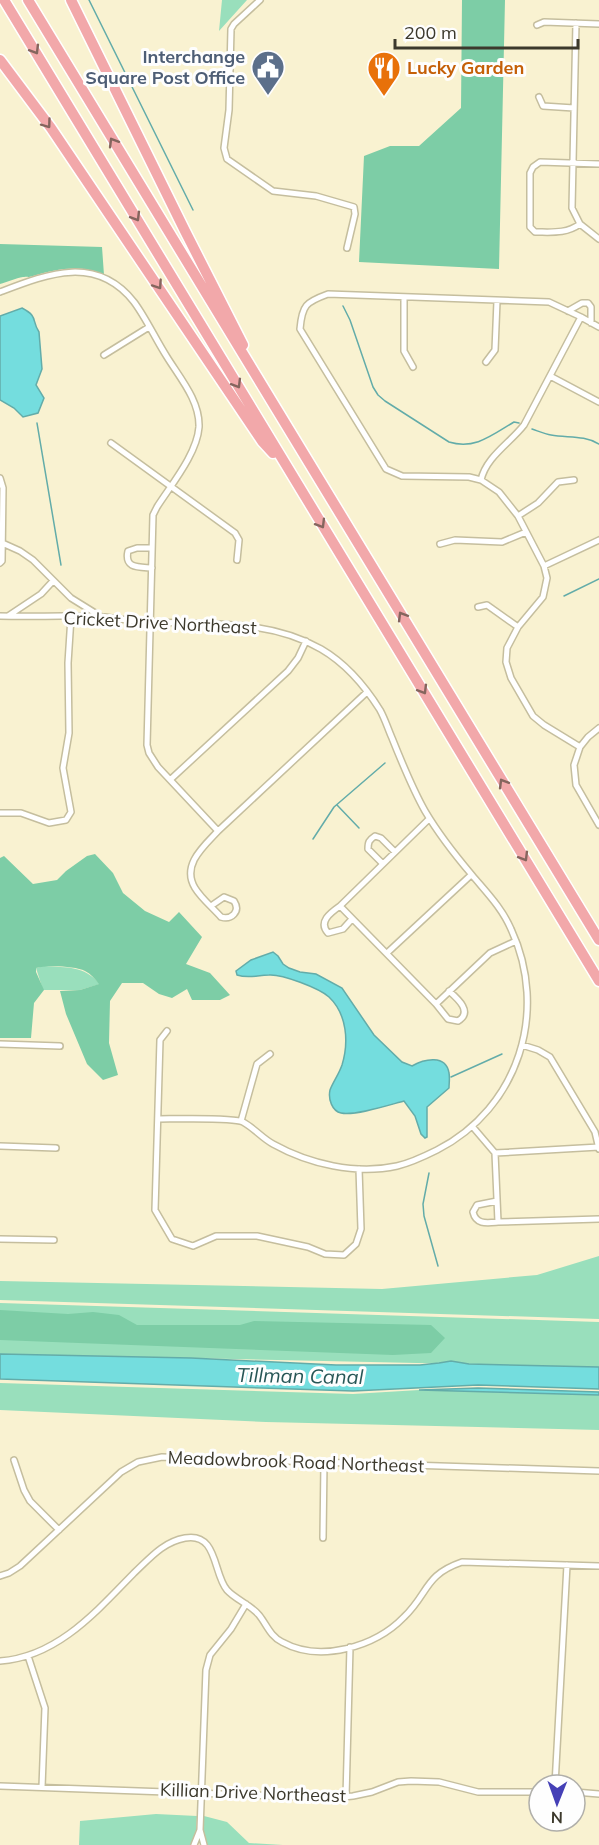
<svg xmlns="http://www.w3.org/2000/svg" width="599" height="1845" font-family="Mulish,sans-serif">
	<rect width="100%" height="100%" fill="#f9f2d1"/>
	<path fill="#99dfbc" d="M222,0H247L219,31Z
		M44,966C68,968 83,965 100,984L80,990H43L36,968Z
		M599,1256V1319L0,1300V1281L382,1289L537,1275Z
		M0,1303L599,1322V1367L0,1354Z
		M0,1383L353,1394L419,1390L599,1395V1430L266,1422L0,1410Z
		M156,1814L197,1816L196,1830L191,1845H79L80,1821Z
		M204,1816L227,1822L249,1843L283,1845H207L203,1831Z"/>
	<path fill="#7dcda6" d="M462,0H505L499,269L359,262L364,156L390,146H419L461,108Z
		M0,244L102,247L104,275C81,264 57,269 33,276C25,278 31,276 23,277C16,278 7,282 0,284Z
		M95,854L113,873L123,893L145,911L169,922L179,912L202,937L186,964L210,973L230,995L220,1000H192L187,989L172,998L159,994L143,983H122L110,1001L109,1043L118,1075L103,1080L87,1064L66,1014L60,991L80,990L99,984C95,979 91,974 85,971C75,966 47,965 36,968V972L44,990L34,1003L31,1038H0V858L4,856L33,884L57,880L66,871L87,856Z
		M0,1310L68,1314L93,1312L119,1315L137,1325H240L254,1321L431,1325L445,1338L431,1353L393,1355L0,1340Z"/>
	<path fill="#74ddde" stroke="#63aca9" stroke-width="1.5" d="M22,308C39,317 31,320 39,332L42,369L36,385L44,398L38,413L23,417L14,408L0,400V316Z
		M273,952L278,956L283,964L289,968L300,972L316,974L342,988L374,1035L402,1062L412,1066C424,1059 446,1054 449,1073C450,1078 449,1083 449,1088L427,1107V1137L425,1138L421,1134L415,1116L404,1101C389,1105 355,1116 341,1113C332,1111 328,1099 330,1090C333,1082 339,1074 342,1065C349,1042 347,1014 329,997C319,988 282,974 269,975C257,975 249,979 237,975L236,971L251,960Z
		M0,1354L191,1358L336,1365H420L439,1363L451,1361L469,1364L599,1367V1389L478,1385L353,1391L0,1379Z
		M478,1388L599,1392V1395L419,1390Z"/>
	<g fill="none" stroke-linecap="round" stroke-linejoin="round">
		<path stroke="#63aca9" stroke-width="1.5" d="M89,0L193,210
			M343,306L350,320L373,387L378,395L385,401L449,442C475,450 492,435 514,422L519,423
			M37,423L61,565
			M532,429C538,431 545,434 551,435C568,438 584,435 599,444
			M564,596L599,579
			M337,805L359,828
			M313,839L334,807L385,763
			M451,1077L502,1054
			M429,1173L423,1204L424,1216L438,1266"/>
		<defs>
			<path id="minor" d="M260,0L234,24L231,29L229,110L224,148L227,159L273,191L316,196L354,207L355,214L347,248
				M576,23L572,208L580,224L599,239
				M537,25L544,22L599,24
				M539,97L543,106L574,108
				M580,224C566,234 552,232 535,232L530,227V173L533,167L540,162L599,164
				M0,292C47,274 96,254 134,302C146,318 156,340 167,357C180,378 200,401 199,427C197,454 171,485 157,507L153,515L147,745L149,753L158,767L218,831
				M404,298V351L413,367
				M568,311L582,303H588L591,307V323
				M599,327L581,317L549,302L328,294C306,302 302,305 300,329L386,469L402,476L469,477L481,480L499,492L518,516L544,566L547,578L543,597L518,627L507,648L506,662L511,678L533,716L544,725L580,747L574,765L576,785L599,825
				M104,355L149,327
				M486,362L495,350L497,301
				M550,376L599,402
				M111,443L235,533L239,540L237,560
				M0,478L3,488L2,561L0,563
				M481,480C486,457 510,443 524,425L581,317
				M518,516L538,503L558,482L574,480
				M0,542L20,551L33,560L71,598L100,616
				M440,544L455,540L502,542L526,532
				M544,566L599,540
				M152,568C139,567 124,569 128,551L137,548H152
				M478,607L487,605L518,627
				M0,616C35,617 70,615 104,617C121,619 137,622 153,622C210,625 269,619 321,649C345,663 365,686 380,710C385,719 388,729 392,738C402,763 412,788 425,811C438,833 455,855 472,875C487,893 502,908 511,929C549,1011 519,1108 437,1150C425,1156 410,1163 397,1166C356,1175 309,1164 273,1144C262,1138 254,1128 243,1122C233,1117 173,1119 158,1119
				M8,616L41,594L53,581
				M580,747L588,737L599,728
				M171,779L288,671L298,658L306,641
				M0,813H21L49,823L66,820L71,812L63,768L69,733L68,663L71,617
				M429,819L340,906L436,1004L490,953L516,941
				M383,864L368,849C368,842 369,840 375,836L381,838L395,852
				M211,906L224,897L234,901C241,912 231,920 221,917C212,907 201,898 195,888C181,865 204,846 218,831L367,692
				M340,906C330,913 318,922 328,933L343,929L352,919
				M387,953L471,875
				M436,1004L448,1019L458,1021C473,1012 458,999 449,991
				M167,1031L160,1040L155,1210L172,1239L193,1246L216,1236H257L308,1247L325,1254L344,1255L356,1244L361,1229L359,1169
				M0,1044L60,1046
				M522,1045L538,1050L550,1057L595,1132L599,1149
				M241,1121L257,1064L270,1054
				M472,1126L495,1153L599,1147
				M0,1146L56,1148
				M495,1153L498,1222L599,1219
				M497,1201L477,1205L473,1212C476,1225 487,1223 498,1222
				M0,1239L54,1240
				M14,1460L24,1490L30,1501L59,1530
				M323,1538L324,1463
				M0,1576L9,1573L20,1566L121,1472L138,1462L162,1457L599,1471
				M28,1656L45,1708L42,1787
				M0,1661C57,1657 96,1612 134,1573C150,1558 163,1542 185,1538C218,1532 213,1574 227,1590C236,1600 250,1604 259,1615C267,1625 270,1636 282,1642C320,1663 375,1647 404,1617C429,1593 424,1575 462,1562L599,1566
				M555,1785L567,1565
				M0,1786L334,1798L353,1796L372,1792L398,1782L411,1781L439,1782L478,1792H539
				M575,1792L599,1794
				M346,1797L350,1647
				M200,1830L204,1845
				M194,1845L200,1830L206,1670L210,1655L231,1629L246,1604"/>
			<path id="motorway" d="M4,0L599,981
				M28,0L599,940
				M71,0L185,231L243,345
				M0,60L51,128L262,441L273,453"/>
		</defs>
		<use href="#minor" stroke="#c5be9e" stroke-width="8"/>
		<use href="#motorway" stroke="#fff" stroke-width="13"/>
		<use href="#minor" stroke="#fff" stroke-width="5"/>
		<use href="#motorway" stroke="#f2a8aa" stroke-width="10"/>
	</g>
	<defs><path id="oneway-chevron" d="M-2-3.5L2.5 0L-2 3.5" fill="none" stroke-width="1.6" stroke-linecap="round" stroke-linejoin="round" transform="scale(1.5)"/></defs>
	<g stroke="#85655e">
		<use href="#oneway-chevron" transform="translate(35 50) rotate(59)"/>
		<use href="#oneway-chevron" transform="translate(47 124) rotate(54)"/>
		<use href="#oneway-chevron" transform="translate(113 142) rotate(-121)"/>
		<use href="#oneway-chevron" transform="translate(136 217) rotate(59)"/>
		<use href="#oneway-chevron" transform="translate(158 285) rotate(56)"/>
		<use href="#oneway-chevron" transform="translate(237 384) rotate(59)"/>
		<use href="#oneway-chevron" transform="translate(321 524) rotate(59)"/>
		<use href="#oneway-chevron" transform="translate(402 616) rotate(-121)"/>
		<use href="#oneway-chevron" transform="translate(423 690) rotate(59)"/>
		<use href="#oneway-chevron" transform="translate(503 783) rotate(-121)"/>
		<use href="#oneway-chevron" transform="translate(524 857) rotate(59)"/>
	</g>
	<defs>
		<symbol id="civic-pin" viewBox="-11 -11 22 30"><path d="M0 17L-7.5 6A9.5 9.5 0 1 1 7.5 6Z" fill="#5c6f8a" stroke="#fefefe"/><path d="M-.6-6.5H3V-4.5H.6V-3L4-1V1h2V6H-6V1h2V-1L-.6-3ZM-1.2 2.5V6h2.4V2.5Z" fill="#fff"/></symbol>
		<symbol id="restaurant-pin" viewBox="-11 -11 22 30"><path d="M0 17L-7.5 6A9.5 9.5 0 1 1 7.5 6Z" fill="#e8710a" stroke="#fefefe"/><path d="M-5-6h1v4h1v-4h1v4h1v-4h1v5L-1.5 .5V6h-2V.5L-5-1ZM5-6V6H3V1.5H1.5Q1.5-4 5-6Z" fill="#fff"/></symbol>
	</defs>
	<g fill-rule="evenodd">
		<use href="#civic-pin" x="249" y="48" width="38" height="52"/>
		<use href="#restaurant-pin" x="365" y="49" width="38" height="52"/>
	</g>
	<g text-anchor="middle" stroke-width="6" stroke-linejoin="round" paint-order="stroke">
		<g font-size="18" font-weight="bold" fill="#4e5e75" stroke="#fefefe" text-anchor="end">
			<text x="245" y="63">Interchange<tspan x="245" dy="21">Square Post Office</tspan></text>
		</g>
		<g font-size="18" font-weight="bold" fill="#c56008" stroke="#fefefe" text-anchor="start">
			<text x="407" y="74">Lucky Garden</text>
		</g>
		<g font-size="18" fill="#3c392c" stroke="#fefefe">
			<text transform="translate(160 623) rotate(3)" y="6">Cricket Drive Northeast</text>
			<text transform="translate(296 1462) rotate(2)" y="6">Meadowbrook Road Northeast</text>
			<text transform="translate(253 1793) rotate(2)" y="6">Killian Drive Northeast</text>
		</g>
		<g font-size="20" font-style="italic" fill="#275656" stroke="#fefefe">
			<text transform="translate(300 1376) rotate(1)" y="7">Tillman Canal</text>
		</g>
	</g>
	<g transform="translate(557 1803) rotate(181)"><circle r="28" fill="#fefefe" stroke="#b0afaa" stroke-width="1.5"/>
	<path d="M0-4.5L10 22L0 15L-10 22Z" fill="#4540b6"/>
	<text y="-9" font-size="16" font-weight="bold" text-anchor="middle" fill="#3c392c">N</text>
	</g>
	<path d="M395 39v9h183v-9" fill="none" stroke="#3c392c" stroke-width="3"/>
	<text x="404" y="39" font-size="18" fill="#3c392c" stroke="#fefefe" stroke-width="4.5" paint-order="stroke">200 m</text>
</svg>
